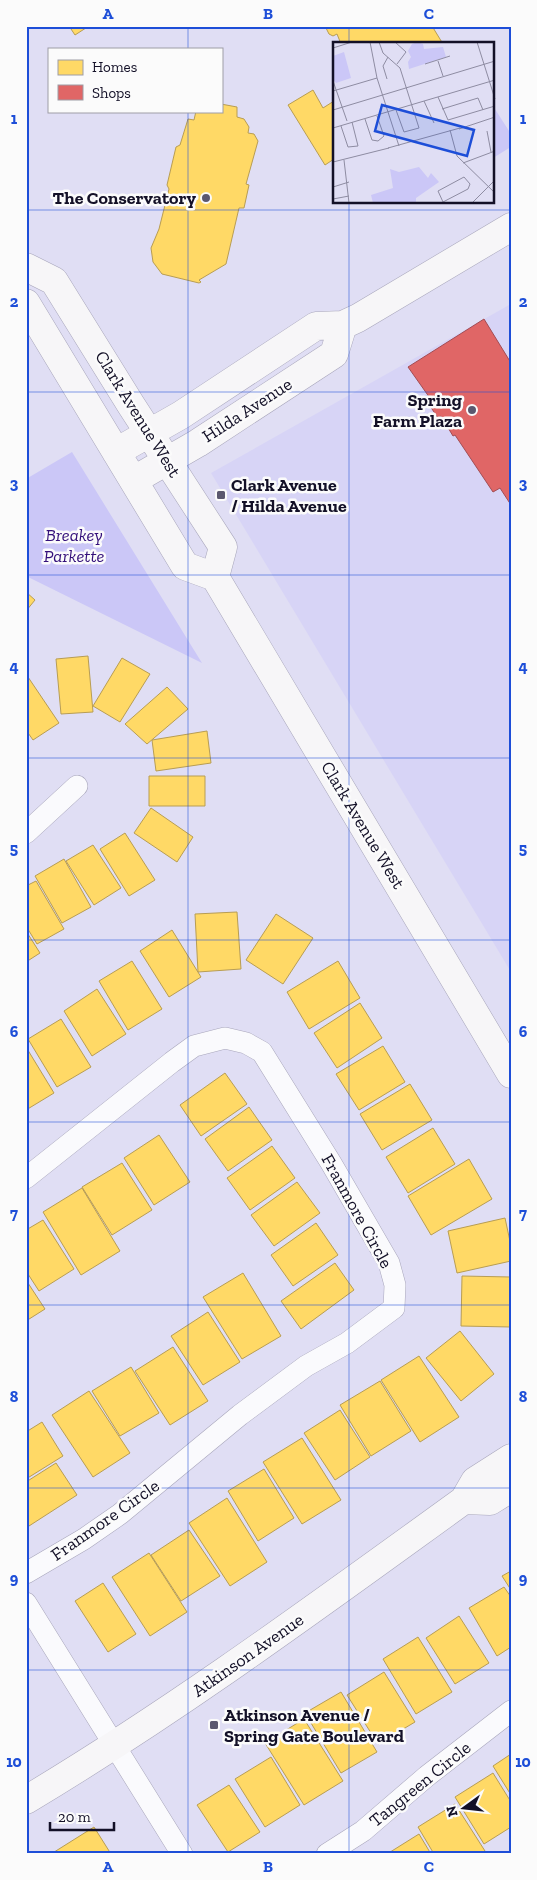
<svg xmlns="http://www.w3.org/2000/svg" width="537" height="1880" font-family="'Zilla Slab',serif">
	<rect width="100%" height="100%" fill="#e0def4"/>
	<path fill="#d7d4f6" d="M511,304V972L211,473Z"/>
	<path fill="#cbc7f7" d="M493,106L511,134V147L493,158Z
		M72,452L202,663L26,576V479Z"/>
	<path fill="#ffd966" stroke="#b89d53" d="M69,26H89L75,35Z
		M330,26H432L443,44H341L337,34L333,36L329,34L326,28Z
		M313,90L323,108L334,101V159L325,165L288,105Z
		M221,104L237,107V117L244,119L249,127L248,133L254,134L258,141L246,184L249,185L244,208H239L226,264L199,280L201,282L199,283L162,274L153,262L151,248L159,229L169,189L167,185L176,147L180,145L188,119L194,120L196,111H221Z
		M26,592L35,600L26,611Z
		M88,656L93,712L61,714L56,659Z
		M122,658L150,674L120,722L93,706Z
		M28,677L59,723L33,740L26,730V679Z
		M167,687L188,709L147,744L125,724Z
		M207,731L211,763L156,771L152,740Z
		M149,776H205V806H149Z
		M151,808L193,837L177,862L134,833Z
		M125,833L155,880L129,896L100,849Z
		M93,845L121,888L94,905L66,861Z
		M64,859L91,907L62,923L35,876Z
		M36,881L64,929L37,944L26,926V886Z
		M237,912L241,969L198,972L195,914Z
		M276,914L313,938L283,984L246,960Z
		M172,930L201,977L169,997L140,951Z
		M26,931L40,953L26,962Z
		M132,961L162,1009L128,1030L99,981Z
		M338,961L360,998L309,1029L287,992Z
		M97,989L126,1034L92,1056L64,1011Z
		M360,1003L382,1038L337,1068L314,1033Z
		M61,1019L91,1067L57,1087L28,1039Z
		M383,1046L405,1082L359,1110L336,1074Z
		M26,1047L54,1093L26,1110Z
		M225,1073L247,1104L201,1136L180,1105Z
		M410,1084L432,1120L382,1150L360,1114Z
		M249,1107L272,1140L228,1171L205,1139Z
		M433,1128L455,1164L408,1193L386,1157Z
		M159,1135L190,1182L154,1205L124,1158Z
		M272,1146L295,1178L250,1210L227,1178Z
		M469,1159L492,1199L431,1235L408,1196Z
		M122,1163L152,1210L112,1235L82,1187Z
		M297,1182L320,1213L274,1246L251,1215Z
		M82,1188L120,1251L81,1275L43,1212Z
		M505,1218L511,1246V1261L457,1273L448,1231Z
		M43,1220L74,1269L39,1291L26,1271V1230Z
		M316,1223L338,1255L293,1286L271,1255Z
		M335,1263L354,1290L301,1329L281,1301Z
		M243,1273L281,1336L242,1359L203,1297Z
		M462,1276L511,1277V1327L461,1326Z
		M26,1280L45,1309L26,1321Z
		M208,1312L240,1362L203,1385L171,1336Z
		M460,1331L494,1374L461,1401L426,1358Z
		M173,1347L208,1401L170,1425L135,1371Z
		M419,1356L459,1417L420,1442L381,1380Z
		M131,1367L159,1413L120,1436L92,1391Z
		M380,1381L411,1431L371,1456L340,1405Z
		M89,1391L130,1453L93,1477L52,1415Z
		M340,1410L370,1457L335,1480L304,1433Z
		M42,1422L63,1456L26,1479V1432Z
		M302,1438L341,1500L302,1524L263,1462Z
		M56,1463L77,1495L29,1526L26,1522V1482Z
		M264,1469L294,1518L258,1541L228,1491Z
		M227,1498L267,1562L230,1586L189,1523Z
		M189,1530L220,1576L181,1601L151,1555Z
		M149,1553L187,1612L150,1636L112,1577Z
		M511,1571V1590L502,1576Z
		M103,1583L136,1634L108,1652L75,1601Z
		M504,1587L511,1597V1647L497,1656L469,1608Z
		M459,1616L489,1663L455,1684L426,1638Z
		M418,1637L452,1692L416,1714L383,1659Z
		M384,1672L415,1722L378,1744L347,1695Z
		M341,1692L377,1752L341,1773L305,1713Z
		M304,1719L343,1781L304,1805L265,1743Z
		M511,1754V1795L493,1766Z
		M271,1757L300,1805L265,1827L235,1779Z
		M493,1773L511,1802V1827L484,1844L455,1797Z
		M229,1785L260,1832L228,1852L197,1805Z
		M455,1804L485,1851L481,1854H434L418,1827Z
		M94,1827L111,1854H51Z
		M419,1834L431,1854H387Z"/>
	<path fill="#e06666" stroke="#a24c53" d="M484,319L511,363V505L500,488L493,492L455,435L453,436L441,416L438,418L428,403L432,401L408,367Z"/>
	<g fill="none" stroke-linecap="round" stroke-linejoin="round">
		<defs>
			<path id="street" d="M26,833L77,786
				M26,1178L172,1062L194,1046L225,1038L246,1043L262,1052L331,1163L389,1263L395,1285L394,1308L347,1343L306,1366L240,1415L120,1514L84,1539L26,1573
				M26,1603L182,1854
				M327,1854L363,1831L427,1776L511,1711"/>
			<path id="secondary" d="M26,267L54,281L131,405L223,547L215,577
				M26,303L185,566L215,577L511,1074
				M116,452L181,415L316,326L343,325L358,318L511,227
				M134,480L198,443L334,354L343,325
				M464,1500L490,1501L511,1488
				M26,1800C178,1709 320,1604 464,1500L475,1481L511,1458"/>
		</defs>
		<use href="#street" stroke="#a8a6bb" stroke-width="22"/>
		<use href="#secondary" stroke="#a8a6bb" stroke-width="29"/>
		<use href="#street" stroke="#fafafd" stroke-width="21"/>
		<use href="#secondary" stroke="#f7f6f8" stroke-width="28"/>
	</g>
	<path fill="none" stroke="#1d4ed8" stroke-width="1" stroke-opacity="0.55" d="M188,26V49M349,26V44M188,111V1854M349,202V1854M26,210H511M26,392H511M26,575H511M26,758H511M26,940H511M26,1122H511M26,1305H511M26,1488H511M26,1670H511"/>
	<g fill="#5b586f" stroke="#fbfbfb" stroke-width="2">
		<circle cx="206" cy="198" r="5"/>
		<circle cx="472" cy="410" r="5"/>
		<rect x="216" y="490" width="10" height="10" rx="2.5"/>
		<rect x="209" y="1720" width="10" height="10" rx="2.5"/>
	</g>
	<g text-anchor="middle" stroke-width="5" stroke-linejoin="round" paint-order="stroke">
		<g font-size="18" font-weight="bold" fill="#131027" stroke="#fbfbfb" text-anchor="end">
			<text x="196" y="204">The Conservatory</text>
			<text x="462" y="406">Spring<tspan x="462" dy="21">Farm Plaza</tspan></text>
			<text x="231" y="491" text-anchor="start">Clark Avenue<tspan x="231" dy="21">/ Hilda Avenue</tspan></text>
			<text x="224" y="1721" text-anchor="start">Atkinson Avenue /<tspan x="224" dy="21">Spring Gate Boulevard</tspan></text>
		</g>
		<g font-size="18" fill="#131027" stroke="#fbfbfb">
			<text transform="translate(247 410) rotate(-33)" y="6">Hilda Avenue</text>
			<text transform="translate(138 414) rotate(58)" y="6">Clark Avenue West</text>
			<text transform="translate(363 825) rotate(59)" y="6">Clark Avenue West</text>
			<text transform="translate(357 1211) rotate(61)" y="6">Franmore Circle</text>
			<text transform="translate(105 1520) rotate(-35)" y="6">Franmore Circle</text>
			<text transform="translate(248 1655) rotate(-35)" y="6">Atkinson Avenue</text>
			<text transform="translate(420 1784) rotate(-39)" y="6">Tangreen Circle</text>
		</g>
		<g font-size="18" font-style="italic" fill="#330f7a" stroke="#fbfbfb">
			<text x="74" y="541">Breakey<tspan x="74" dy="21">Parkette</tspan></text>
		</g>
	</g>
	<g transform="translate(333 42)">
		<rect width="161" height="161" fill="#e0def4"/>
		<path d="M84,0L90,2L91,7L110,5L113,15L76,27L75,20L78,15L75,9L79,2ZM11,10L18,36L3,41L0,37V14ZM86,125L95,136L98,131L106,140L83,156V161H40L38,153L60,146L57,127L66,130Z" fill="#cbc7f7"/>
		<path fill="none" stroke="#8e8ca2" stroke-width="1" d="M37,0L44,36L66,104M46,0L50,11L67,26L86,86L71,90L63,68M62,0L73,10L64,22M144,0L162,57M0,6L19,0M105,19L110,34M92,22L117,14M54,37L50,24L55,15M0,39L14,79M0,49L44,36M105,55L115,78L162,64M91,59L101,81M109,67L145,56L150,68M0,68L162,19M32,77L39,98L45,99L51,94L44,74M8,84L15,105L25,104L19,80M0,86L162,38M126,87L162,75M117,88L124,114L162,151M154,89L158,110M55,106L127,86M11,118L16,161M0,120L56,106M130,121L162,109M131,135L137,142L135,147L110,160L105,149ZM0,145L16,140M0,157L16,154M139,161L162,138"/>
		<path fill="#1d4ed8" fill-opacity="0.15" stroke="#1d4ed8" stroke-width="2.5" d="M49,63L141,88L134,114L42,89Z"/>
		<rect width="161" height="161" fill="none" stroke="#131027" stroke-width="2.5"/>
	</g>
	<rect width="537" height="1880" fill="none" stroke="#fbfbfb" stroke-width="55"/>
	<rect x="48" y="48" width="175" height="65" fill="#fbfbfb" stroke="#9e9da6"/>
	<rect x="58" y="60" width="25" height="15" fill="#ffd966" stroke="#9e9da6"/>
	<text x="92" y="72" font-size="15" fill="#131027">Homes</text>
	<rect x="58" y="85" width="25" height="15" fill="#e06666" stroke="#9e9da6"/>
	<text x="92" y="98" font-size="15" fill="#131027">Shops</text>
	<g transform="translate(464 1808) rotate(255)" stroke="#fbfbfb" stroke-width="4" paint-order="stroke">
	<path d="M0-4L9 19L0 12L-9 19Z" fill="#131027"/>
	<text y="-8" font-size="14" font-weight="bold" text-anchor="middle" fill="#131027">N</text>
	</g>
	<path d="M50 1822v8h64v-8" fill="none" stroke="#131027" stroke-width="2.5"/>
	<text x="58" y="1822" font-size="15" fill="#131027" stroke="#fbfbfb" stroke-width="4" paint-order="stroke">20 m</text>
	<rect x="28" y="28" width="482" height="1824" fill="none" stroke="#1d4ed8" stroke-width="2"/>
	<g font-size="16" text-anchor="middle" font-weight="bold" fill="#1d4ed8">
		<text x="108" y="19">A</text>
		<text x="268" y="19">B</text>
		<text x="429" y="19">C</text>
		<text x="14" y="124">1</text>
		<text x="523" y="124">1</text>
		<text x="14" y="307">2</text>
		<text x="523" y="307">2</text>
		<text x="14" y="489">3</text>
		<text x="523" y="489">3</text>
		<text x="14" y="672">4</text>
		<text x="523" y="672">4</text>
		<text x="14" y="854">5</text>
		<text x="523" y="854">5</text>
		<text x="14" y="1037">6</text>
		<text x="523" y="1037">6</text>
		<text x="14" y="1219">7</text>
		<text x="523" y="1219">7</text>
		<text x="14" y="1402">8</text>
		<text x="523" y="1402">8</text>
		<text x="14" y="1584">9</text>
		<text x="523" y="1584">9</text>
		<text x="14" y="1767">10</text>
		<text x="523" y="1767">10</text>
		<text x="108" y="1872">A</text>
		<text x="268" y="1872">B</text>
		<text x="429" y="1872">C</text>
	</g>
</svg>
